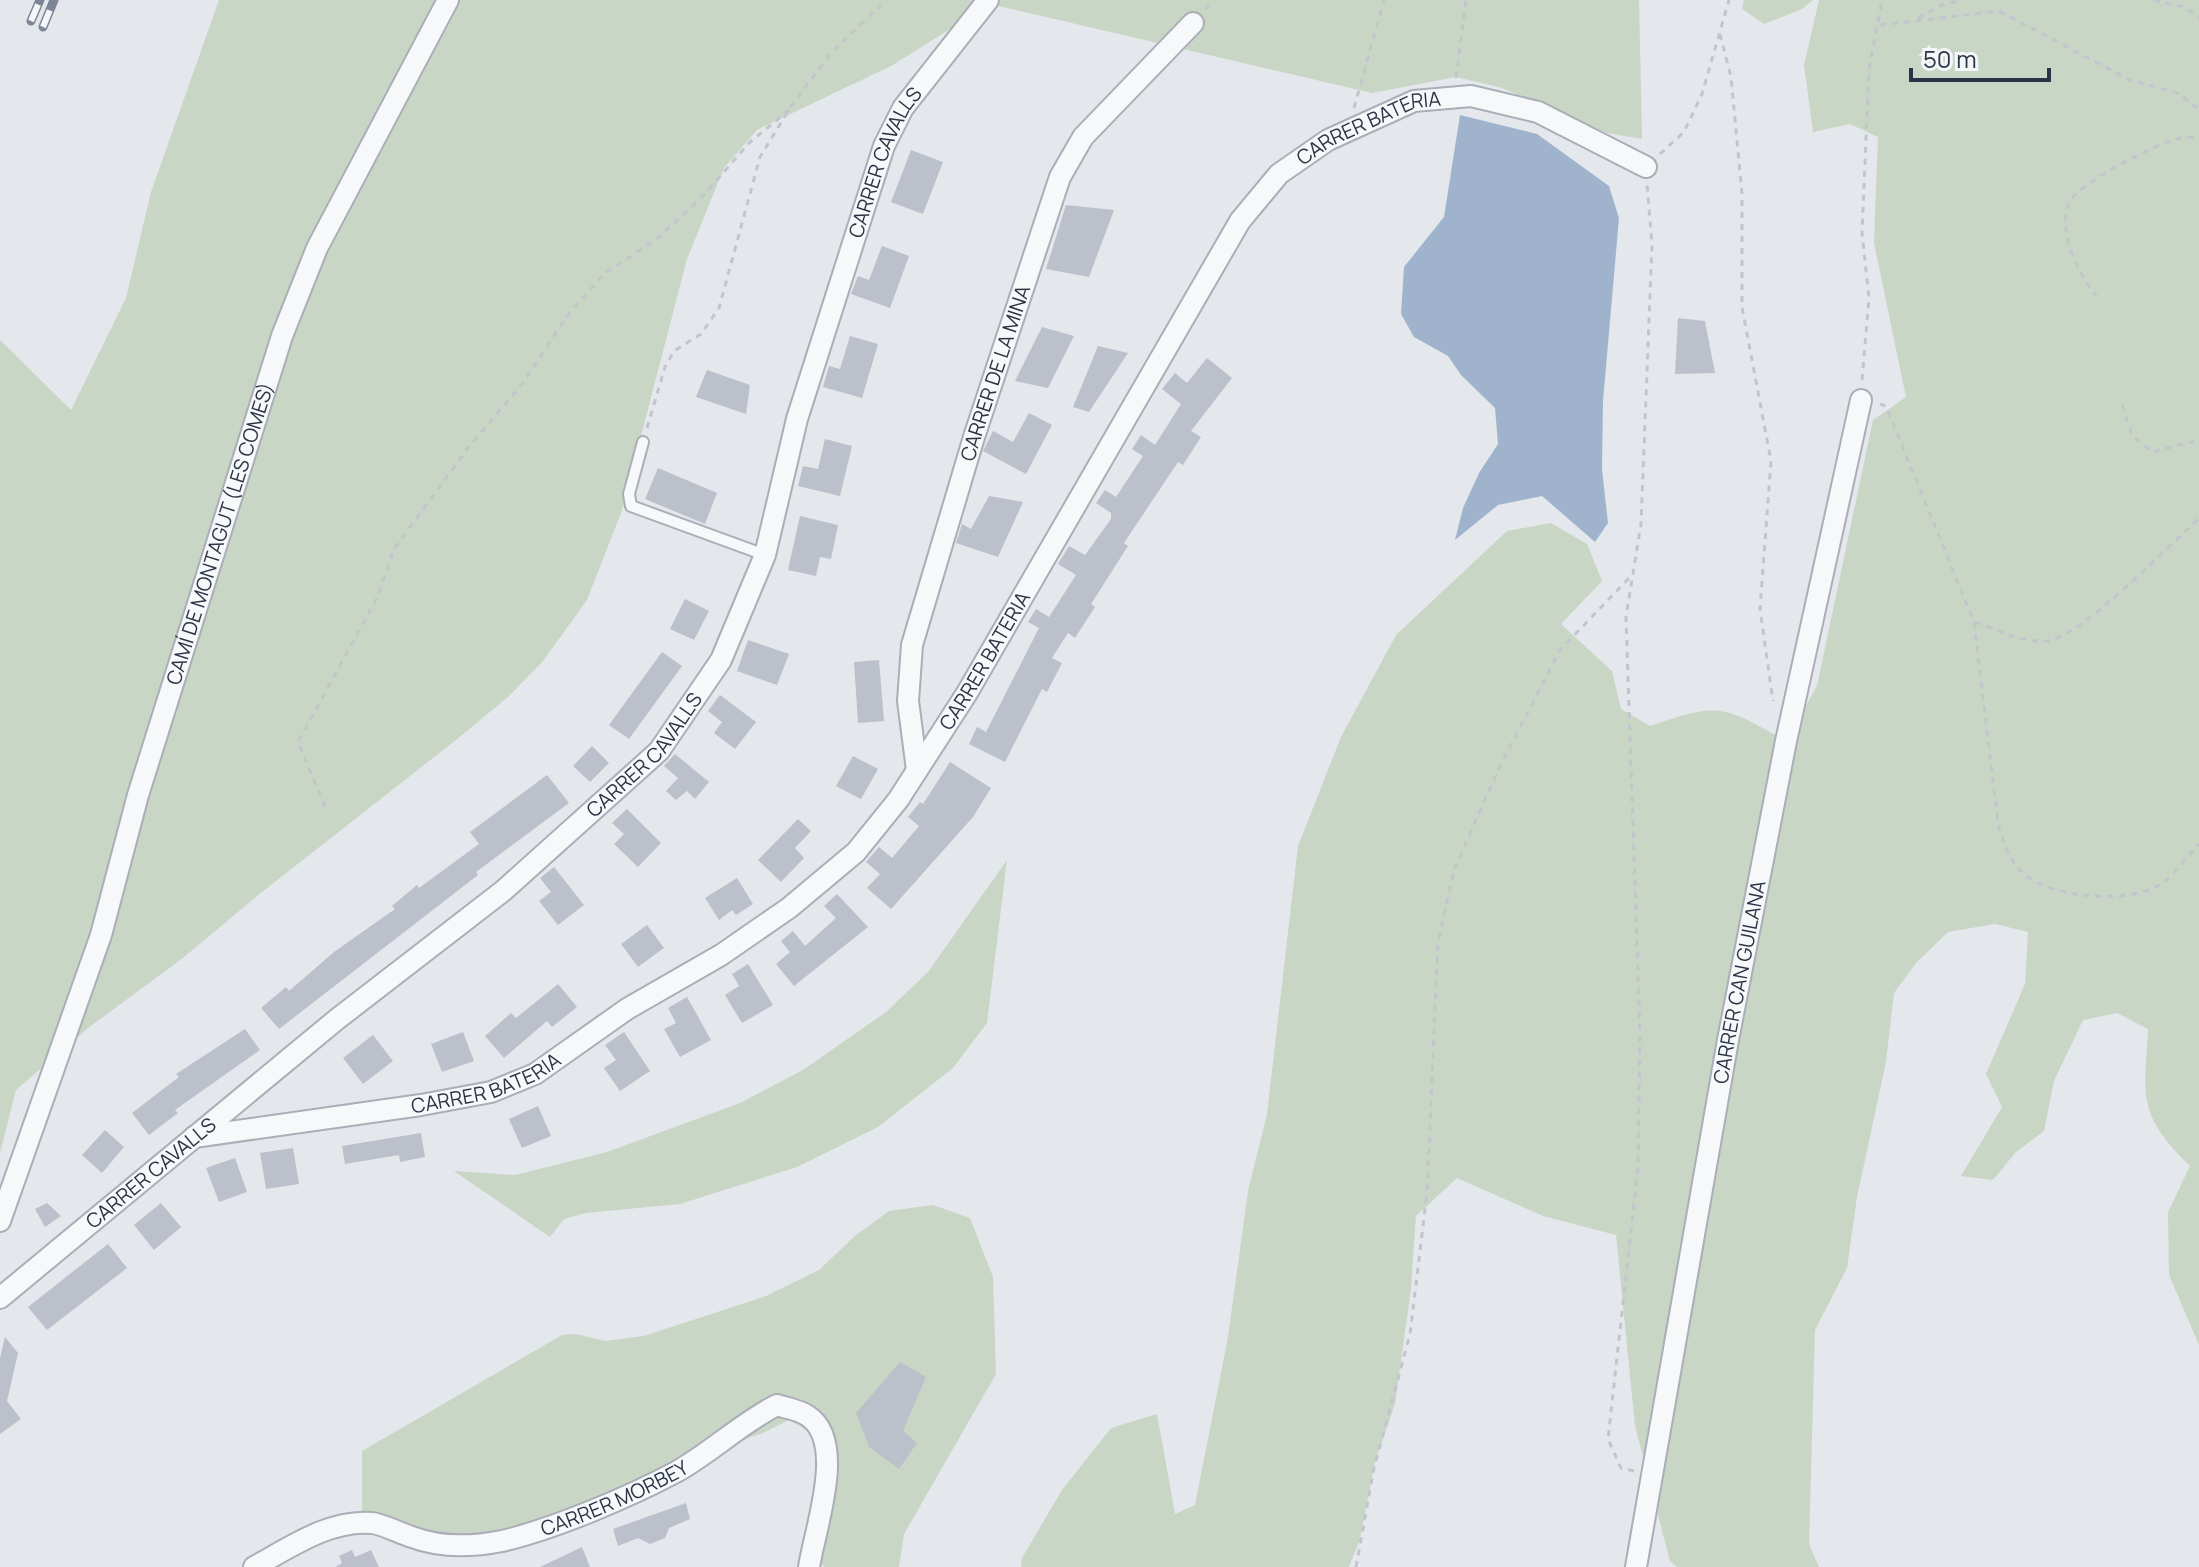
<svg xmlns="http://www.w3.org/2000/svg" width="2199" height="1567" font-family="Manrope,sans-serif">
	<rect width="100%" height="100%" fill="#e4e7ec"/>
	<path fill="#c9d6c5" d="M219,0H1639L1642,139L1607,133L1502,88L1456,77L1372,93L990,4L891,66L757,130L724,168L687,259L621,513L587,600L543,661L509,696L456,740L262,892L183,958L88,1028L16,1090L0,1153V340L71,410L126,298L151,192Z
		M1744,0H1813L1802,9L1764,24L1742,9Z
		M1819,0H2199V1345L2169,1275L2168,1212L2190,1166C2137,1114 2144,1098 2148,1029L2117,1013L2083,1020L2054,1081L2044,1131L2016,1152L1993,1180L1961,1176L2002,1107L1986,1074L2025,984L2028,932L1995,924L1948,932L1917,962L1894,993L1886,1062L1857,1197L1847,1268L1815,1330L1809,1544L1819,1567H1677L1670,1561L1635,1426L1616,1235L1543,1216L1457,1178L1416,1216L1411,1289L1395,1404L1375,1462L1360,1539L1349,1567H1021L1022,1558L1062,1490L1111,1428L1157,1414L1175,1514L1195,1505L1228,1337L1248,1191L1267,1114L1298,846L1341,737L1396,635L1507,531L1551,523L1587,544L1602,581L1561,624L1612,671L1621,709L1650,726C1720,702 1722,705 1786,741L1817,686L1873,420L1906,397L1874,243L1878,137L1850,124L1813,132L1804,65Z
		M1007,860L987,1023L953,1068L878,1127L797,1167L680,1204L585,1213L564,1219L550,1237L454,1171L515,1175L607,1152L740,1103L803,1070L886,1012L928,972Z
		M933,1205L970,1218L993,1277L996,1374L904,1534L899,1567H825L813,1556L827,1470L817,1436L789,1420L761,1434L705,1450L577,1510L465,1544L362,1514V1451L562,1335L576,1334L605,1341L644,1336L766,1296L819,1270L855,1236L889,1211Z"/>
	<path fill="#9fb4cc" d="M1460,115L1537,134L1609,186L1619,218L1603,401L1602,469L1608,523L1595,542L1542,496L1498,505L1455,540L1463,508L1479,473L1498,444L1495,408L1461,375L1448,356L1414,337L1401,314L1404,267L1444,217Z"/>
	<path fill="#bbc0ca" d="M911,150L943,162L923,214L891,202Z
		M1066,205L1114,210L1089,277L1046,269Z
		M882,246L909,256L890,308L851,294L858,276L869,280Z
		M1678,318L1705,321L1715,373L1675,374Z
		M1042,327L1074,336L1048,388L1015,381Z
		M850,336L878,344L862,398L823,387L829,366L840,369Z
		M1098,346L1128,353L1089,412L1073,407Z
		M1207,358L1232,378L1191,431L1201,437L1183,465L1178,462L1124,543L1128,546L1091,604L1095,607L1075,638L1068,633L1052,658L1062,663L1047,692L1042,689L1005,762L969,744L977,727L986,732L1039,628L1028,622L1036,609L1049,617L1076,575L1058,564L1069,546L1085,555L1111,519V513L1096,503L1105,490L1116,497L1143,456L1132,449L1141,435L1155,445L1181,404L1162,389L1175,373L1187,383Z
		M707,370L750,385L746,414L696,397Z
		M1029,413L1052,425L1026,474L983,451L993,431L1013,442Z
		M825,439L852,446L840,496L798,486L803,466L818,469Z
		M658,468L717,493L705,524L645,499Z
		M989,496L1023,502L998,557L956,543L962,524L971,529Z
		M800,516L838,525L831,559L820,557L816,576L788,570Z
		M685,599L709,611L694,640L670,629Z
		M748,640L789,654L777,685L737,671Z
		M662,652L682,666L629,739L609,725Z
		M879,660L884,721L858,723L854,662Z
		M720,695L756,722L735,749L714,733L722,722L708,711Z
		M592,746L609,763L590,782L573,766Z
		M675,754L709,782L695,799L687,791L676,800L666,791L678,778L664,766Z
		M853,756L878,769L861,799L836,786Z
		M950,762L991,788L973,817L891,909L867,888L880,874L866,862L879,847L892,858L919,826L908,817L920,802L923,804Z
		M547,775L569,803L476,872L478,875L279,1029L261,1008L286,987L289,991L334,952L395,909L392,906L417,885L419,888L479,844L470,832Z
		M627,809L661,843L638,867L614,844L624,834L612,823Z
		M798,819L811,831L795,848L804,858L781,882L758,860Z
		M554,867L584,905L558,925L539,901L551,892L540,878Z
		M737,878L753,904L736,915L732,910L719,920L705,898Z
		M837,894L868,927L794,986L776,964L790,952L781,941L793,931L805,946L836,918L824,906Z
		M647,925L664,948L638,967L621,944Z
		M748,964L773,1005L742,1023L725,995L739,986L732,974Z
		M558,984L577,1007L552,1027L547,1021L504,1058L485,1036L511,1013L516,1018Z
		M687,997L711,1040L680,1057L664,1029L676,1023L668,1008Z
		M245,1029L260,1050L175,1110L178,1113L149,1135L132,1113L179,1077L176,1074Z
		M463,1032L474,1061L442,1072L431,1044Z
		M624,1032L650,1071L620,1091L604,1068L616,1060L605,1045Z
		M373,1035L393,1061L363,1084L343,1058Z
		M538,1106L551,1136L522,1148L509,1119Z
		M105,1130L124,1147L102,1173L82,1155Z
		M421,1133L425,1157L400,1162L399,1155L345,1164L342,1146Z
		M293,1148L299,1184L266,1189L260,1153Z
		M235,1158L247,1192L219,1202L206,1168Z
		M47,1203L61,1216L45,1227L35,1209Z
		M161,1203L181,1227L154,1250L134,1225Z
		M108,1244L127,1268L47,1330L28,1307Z
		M5,1337L18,1353L7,1401L21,1419L0,1434V1358Z
		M900,1362L926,1377L903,1431L917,1443L899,1469L869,1447L856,1413Z
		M686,1503L690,1519L669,1528L665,1538L650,1544L638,1538L618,1546L613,1529Z
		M582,1547L590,1567H540Z
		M352,1550L355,1557L371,1550L379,1567H335L342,1563L339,1556Z"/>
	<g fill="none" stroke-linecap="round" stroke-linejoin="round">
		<defs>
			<path id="lane" d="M643,442L629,494L631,506L765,555"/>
			<g id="street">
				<path id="s1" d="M917,770L908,701L912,645L974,437L1060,177L1083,137L1193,23"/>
				<path id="s2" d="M194,1137L421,1105L491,1092L535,1074L627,1009L721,955L789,908L856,852L898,800L967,693L1240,221L1279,174L1328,140L1414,101L1471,96L1538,112L1646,167"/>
				<path id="s3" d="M0,1221L101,935L138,795L282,336L317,248L448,0"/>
				<path id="s4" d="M0,1298L336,1020L503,891L659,751L721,660L765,555L797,419L884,146L903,108L988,0"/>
				<path id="s5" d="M254,1567C289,1548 330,1519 372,1523C385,1525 399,1533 412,1537C441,1548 472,1547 502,1541C554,1529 629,1497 676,1472C712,1452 741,1423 777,1405C786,1408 800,1410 808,1416C847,1442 815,1528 809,1567"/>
				<path id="s6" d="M1636,1567L1728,1040L1786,741L1861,400"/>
			</g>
		</defs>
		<use href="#lane" stroke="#a9aeb7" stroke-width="14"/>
		<use href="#street" stroke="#a9aeb7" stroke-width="24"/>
		<path stroke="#c2c5cb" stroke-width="3" stroke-dasharray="6 6" stroke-linecap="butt" d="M2154,0L2185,7L2199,18
			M1205,9L1213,0
			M1918,18L1944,4L1963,0
			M1880,25L1999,11L2130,80L2180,94L2199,110
			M1720,34L1731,77L1742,194V307L1771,461L1760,609L1773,701
			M1456,78L1466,0
			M1354,108L1384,0
			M1660,154L1684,132L1702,94L1729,0
			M2097,297C2078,274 2056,230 2070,201C2078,184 2160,141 2181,138C2187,137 2193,138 2199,137
			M1862,380L1869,298L1862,233L1869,69L1882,0
			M1880,404L1886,406L1974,622L1998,823C2004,845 2010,866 2031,879C2061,898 2131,904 2161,884C2175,874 2187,856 2199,844
			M2122,405L2132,435L2152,452L2199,440
			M647,428L665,367L674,351L701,334L719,308L760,157L793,103L831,53L886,0
			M1975,622C1997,630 2022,643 2046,641C2081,638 2169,545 2199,518
			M325,807L298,742L377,598L394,549L468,448L523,383L567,316L604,274L658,238L703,196L749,143L789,110
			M1634,1471L1621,1468L1608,1439L1638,1167L1640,1034L1626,617L1641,524L1652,245L1647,183
			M1356,1567L1374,1468L1410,1334L1427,1193L1438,943L1454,870L1499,768L1560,650L1633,574"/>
		<use href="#lane" stroke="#f7f8fa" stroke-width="10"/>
		<use href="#street" stroke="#f7f8fa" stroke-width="20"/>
		<defs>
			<path id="rail" d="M31,21L40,0
				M43,27L54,0"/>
		</defs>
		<use href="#rail" stroke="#7d8696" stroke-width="9"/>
		<use href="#rail" stroke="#f4f6f9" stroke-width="6" stroke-dasharray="18" stroke-linecap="butt"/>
	</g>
	<g text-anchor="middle" stroke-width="7" stroke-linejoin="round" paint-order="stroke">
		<g font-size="20" fill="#2b3445" stroke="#f4f6f9">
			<text dy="7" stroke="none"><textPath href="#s2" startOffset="1642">CARRER BATERIA</textPath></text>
			<text dy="7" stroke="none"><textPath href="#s4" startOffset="1492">CARRER CAVALLS</textPath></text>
			<text dy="7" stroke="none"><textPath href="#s1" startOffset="410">CARRER DE LA MINA</textPath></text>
			<text dy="7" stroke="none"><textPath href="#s3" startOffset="722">CAMÍ DE MONTAGUT (LES COMES)</textPath></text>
			<text dy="7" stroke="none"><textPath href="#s2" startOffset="970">CARRER BATERIA</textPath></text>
			<text dy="7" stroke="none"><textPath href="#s4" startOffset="844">CARRER CAVALLS</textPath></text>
			<text dy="7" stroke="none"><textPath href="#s6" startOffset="594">CARRER CAN GUILANA</textPath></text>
			<text dy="7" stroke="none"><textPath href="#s2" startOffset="298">CARRER BATERIA</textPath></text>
			<text dy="7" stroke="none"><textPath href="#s4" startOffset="196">CARRER CAVALLS</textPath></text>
			<text dy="7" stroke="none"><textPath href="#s5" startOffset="382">CARRER MORBEY</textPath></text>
		</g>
	</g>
	<path d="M1911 68v12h138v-12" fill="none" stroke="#2b3445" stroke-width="4"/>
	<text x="1923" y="68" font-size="24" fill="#2b3445" stroke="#f4f6f9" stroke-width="6" paint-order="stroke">50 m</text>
</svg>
